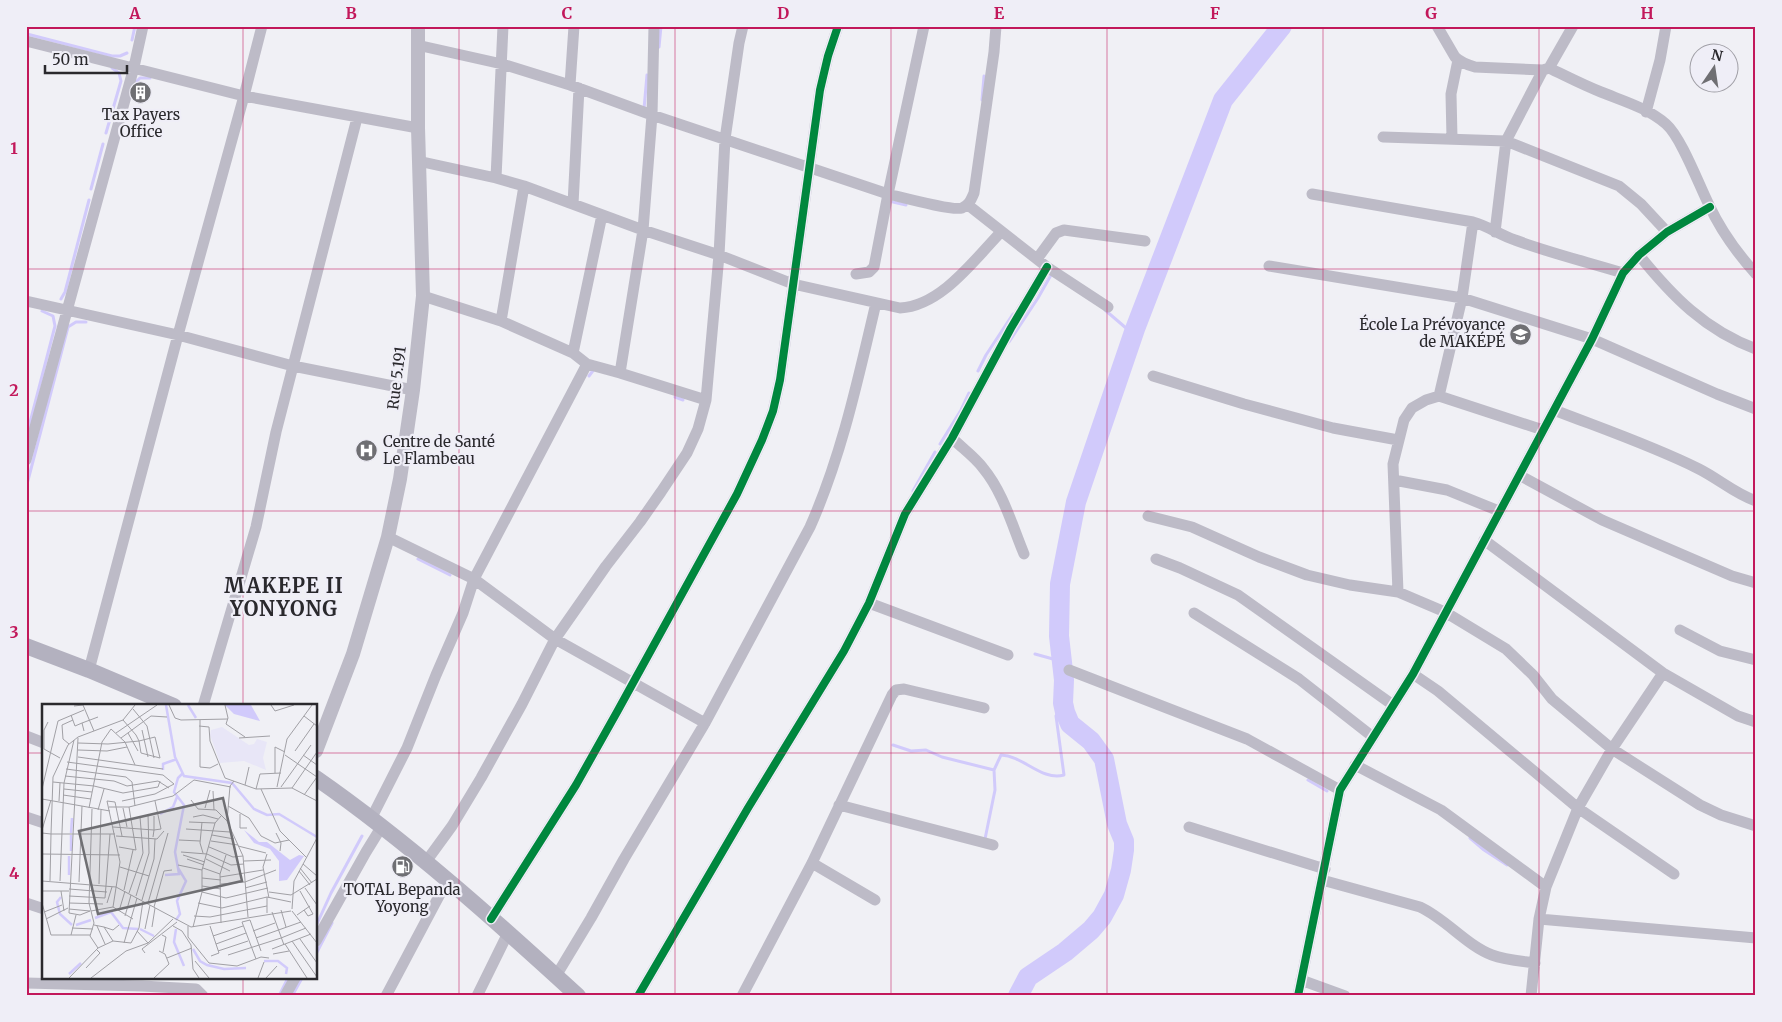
<svg xmlns="http://www.w3.org/2000/svg" width="1782" height="1022" font-family="Merriweather,serif">
	<rect width="100%" height="100%" fill="#f0f0f5"/>
	<g fill="none" stroke-linecap="round" stroke-linejoin="round">
		<path stroke="#d1cafb" stroke-width="3" d="M27,34L112,56H120L127,53
			M132,40L135,26
			M659,47L661,26
			M134,84L140,78H150
			M982,100L984,76
			M644,109L647,75
			M106,133L121,81L119,73L112,68
			M91,189L103,144
			M893,202L906,205
			M61,299L65,292L89,200
			M1105,310L1126,328L1135,329
			M1009,342L1038,298L1051,275
			M978,371L986,355L1013,314
			M589,376L595,368
			M675,397L683,400
			M26,438L55,326L53,316L42,311
			M940,444L961,410L969,393
			M26,488L68,327L76,322H86
			M913,491L935,452
			M418,559L450,575
			M1035,654L1053,659L1061,658
			M893,745L911,751L926,750L942,757L994,770
			M1308,780L1327,791
			M1470,838L1484,850L1507,865
			M985,839L995,790L994,770L1001,755C1024,756 1041,781 1064,775L1056,716L1063,703
			M316,926L331,893L362,836
			M316,954L332,923
			M279,996L288,978
			M292,996L302,978"/>
		<path stroke="#d1cafb" stroke-width="20" d="M1018,996L1028,977L1065,952L1091,930L1102,917L1114,895L1121,870L1124,850V841L1117,824L1104,759L1091,741L1070,724L1065,712L1063,703L1064,680L1059,636L1060,584L1076,502L1135,329L1223,100L1282,26"/>
		<path stroke="#bdbbc7" stroke-width="11" d="M1437,26L1455,57C1460,62 1468,65 1475,67L1543,70L1549,68C1566,76 1583,85 1601,92C1623,101 1648,108 1666,124C1681,137 1699,185 1709,205C1721,231 1737,253 1756,274
			M26,41L244,96L418,128
			M417,45L502,64L570,85L652,115L888,194L924,26
			M1549,68L1573,26
			M570,85L574,26
			M1646,112L1660,60L1666,26
			M1383,137L1506,141L1619,186L1641,204L1667,232
			M1452,138L1451,94L1458,60
			M418,161L496,178L524,186L643,230L719,255L793,284L900,308C941,306 974,260 1001,232
			M496,178L503,26
			M1312,194L1473,222C1488,226 1500,235 1515,240C1550,253 1587,262 1623,273
			M573,204L579,88
			M968,205L1047,267L1108,307
			M1495,232L1506,141L1543,70
			M1639,255C1672,296 1705,330 1756,349
			M1037,259L1056,233L1064,230L1145,241
			M1269,266L1462,298L1592,339L1717,394L1756,409
			M856,274L869,272L874,267L888,194C901,197 952,211 962,208C969,205 971,200 974,193L994,52L996,26
			M423,296L501,321L573,353L587,364L620,373L643,230L652,115L654,26
			M26,301L178,335L293,366L413,390
			M501,321L524,186
			M573,353L602,215
			M620,373L706,400
			M1153,376L1244,404L1333,428L1398,440
			M1439,396L1543,430
			M1554,410C1603,429 1653,446 1699,469C1719,479 1735,494 1756,501
			M952,438C962,448 975,457 983,468C1003,492 1012,525 1024,554
			M26,460L134,67L143,26
			M1519,475L1602,520L1732,576L1756,583
			M1394,480L1447,490L1499,511
			M1148,516L1192,527L1259,557L1307,575L1350,585L1398,592L1445,612L1506,649L1533,675L1552,699L1612,749L1700,805L1721,815L1756,826
			M388,537L474,579L555,639L705,723
			M1484,540L1663,673L1738,716L1756,722
			M1156,559L1180,568L1238,595L1393,705
			M1398,592L1393,464L1404,420L1412,408L1426,400L1439,396L1462,298L1473,222
			M869,603L1008,655
			M1194,613L1299,679L1373,737
			M1680,630L1720,651L1756,660
			M89,670L178,335L244,96L262,26
			M1069,670L1247,739L1340,790
			M1413,674L1438,691L1578,808L1674,874
			M203,706L256,527L276,432L357,118
			M26,736L44,743
			M1355,765L1441,810L1546,887
			M839,805L993,845
			M26,817L44,823
			M372,817L407,748L436,675L463,613L474,579L587,364
			M1189,827L1325,869
			M425,863L452,826L481,778L522,704L555,639L606,566L640,522L661,492L687,453L698,429L706,400L719,255L725,139L739,43L743,26
			M812,863L875,900
			M1322,880L1420,907C1446,919 1466,945 1492,955C1505,960 1521,961 1535,963
			M26,903L44,909
			M491,919L576,785L617,712L737,494L762,440L773,411L780,380L820,90L828,56L838,26
			M1539,919L1756,938
			M316,941L366,852L382,826
			M556,976L591,918L624,859L705,723L810,527C842,455 858,379 876,303
			M1301,980L1345,996
			M26,983L142,986L196,989L203,996
			M285,996L295,978
			M386,996L447,881
			M477,996L508,933
			M638,996L748,808L844,651L869,603L905,514L952,438L1011,328L1047,267
			M742,996L812,863L892,695L896,690L904,689L984,708
			M1298,996L1340,790L1413,674L1592,339L1623,273L1639,255L1667,232L1710,207
			M1531,996L1539,919L1546,887L1578,808L1612,749L1663,673"/>
		<path stroke="#bdbbc7" stroke-width="14" d="M316,751L353,654L388,537L400,479L413,390L423,296L418,128V26"/>
		<path stroke="#b3b1bf" stroke-width="16" d="M26,646L89,670L174,706
			M316,778C408,842 495,920 578,996"/>
		<defs>
			<path id="cycleway" d="M491,919L576,785L617,712L737,494L762,440L773,411L780,380L820,90L828,56L838,26
				M638,996L748,808L844,651L869,603L905,514L952,438L1011,328L1047,267
				M1298,996L1340,790L1413,674L1592,339L1623,273L1639,255L1667,232L1710,207"/>
		</defs>
		<use href="#cycleway" stroke="#efeef7" stroke-width="11"/>
		<use href="#cycleway" stroke="#00873e" stroke-width="8"/>
	</g>
	<path fill="none" stroke="#c2185b" stroke-width="1" stroke-opacity="0.55" d="M243,26V706M459,26V996M675,26V996M891,26V996M1107,26V996M1323,26V996M1539,26V996M26,269H1756M26,511H1756M26,753H44M316,753H1756M243,978V996"/>
	<defs>
		<symbol id="building-disc" viewBox="-11 -11 22 22"><circle r="9.5" fill="#6f6f73" stroke="#efeef7"/><path d="M-4-6H4V6H1V3H-1V6H-4ZM-2.5-4.3h1.7v1.8h-1.7ZM.8-4.3h1.7v1.8H.8ZM-2.5-1h1.7V.8h-1.7ZM.8-1h1.7V.8H.8Z" fill="#fff"/></symbol>
		<symbol id="school-disc" viewBox="-11 -11 22 22"><circle r="9.5" fill="#6f6f73" stroke="#efeef7"/><path d="M0-5L7-2L0 1L-7-2ZM-4 1L0 2.5L4 1V4Q0 6-4 4Z" fill="#fff"/></symbol>
		<symbol id="hospital-disc" viewBox="-11 -11 22 22"><circle r="9.5" fill="#6f6f73" stroke="#efeef7"/><path d="M-5-5h3v3.5h4V-5h3V5h-3V1.5h-4V5h-3Z" fill="#fff"/></symbol>
		<symbol id="fuel-disc" viewBox="-11 -11 22 22"><circle r="9.5" fill="#6f6f73" stroke="#efeef7"/><path d="M-5.5-6h7V0h2V4h1.3V-2.5L3-4.5l.8-.8L6-3V5H2.5V1h-1V6h-7ZM-4.2-4.7v3.2H.2V-4.7Z" fill="#fff"/></symbol>
	</defs>
	<g fill-rule="evenodd">
		<use href="#building-disc" x="128" y="80" width="25" height="25"/>
		<use href="#school-disc" x="1508" y="322" width="25" height="25"/>
		<use href="#hospital-disc" x="354" y="438" width="25" height="25"/>
		<use href="#fuel-disc" x="390" y="854" width="25" height="25"/>
	</g>
	<g text-anchor="middle" stroke-width="4.5" stroke-linejoin="round" paint-order="stroke">
		<g font-size="15" fill="#2a292d" stroke="#efeef7">
			<text x="141" y="120">Tax Payers<tspan x="141" dy="17">Office</tspan></text>
			<text x="1505" y="330" text-anchor="end">École La Prévoyance<tspan x="1505" dy="17">de MAKÉPÉ</tspan></text>
			<text x="383" y="447" text-anchor="start">Centre de Santé<tspan x="383" dy="17">Le Flambeau</tspan></text>
			<text x="402" y="895">TOTAL Bepanda<tspan x="402" dy="17">Yoyong</tspan></text>
		</g>
		<g font-size="15" fill="#2a292d" stroke="#efeef7">
			<text transform="translate(397 378) rotate(-83)" y="5">Rue 5.191</text>
		</g>
		<g font-size="20" font-weight="bold" letter-spacing="1" fill="#2a292d" stroke="#efeef7">
			<text x="284" y="593">MAKEPE II<tspan x="284" dy="23">YONYONG</tspan></text>
		</g>
	</g>
	<g transform="translate(42 704)">
		<rect width="275" height="275" fill="#f0f0f5"/>
		<path d="M180,23L207,41L212,40L215,35L225,38L221,54L224,66L202,57L178,59L168,31L169,26Z" fill="#e8e6f7"/>
		<path d="M183,1H209L218,17L192,10ZM202,126L217,138H225L248,156L257,151L262,152L245,176L237,177V157L228,145L212,139Z" fill="#d1cafb"/>
		<path fill="none" stroke="#d1cafb" stroke-width="2.5" d="M124,1L133,53L142,72L190,79L212,105L225,111L237,110L275,133M146,1L154,14M121,66V60L135,55M118,110L131,103L135,93M29,129L30,114M29,147V131M27,171V152M123,171L137,170L136,164M19,193L15,198L18,210L30,221M53,214L69,208L81,224L96,225M134,216L138,210L135,197L144,177L136,164L133,148L142,101L132,88L136,74L140,70M34,221L49,216M98,225L112,232M134,225L132,238L142,262M151,245L158,257L165,261L182,265L204,264M222,257H236L245,264L244,270M27,270L39,259"/>
		<path fill="none" stroke="#a1a0a5" stroke-width="1" d="M127,1L133,14L139,16L186,15M183,1L186,14L184,20L203,33M229,1L233,7L252,1M32,2L41,1L52,27M91,5L105,22L112,54M29,11L33,22L40,19M262,12L275,22M158,16V63L168,64L176,60M157,22L167,23L168,37L183,74L214,85L250,84L275,97M100,26L106,53M42,27L40,19L56,13M74,29L115,1M86,29L96,47M36,34L27,209L38,211L48,207M79,34L109,12L125,13M197,34L228,32M36,39L66,40L97,37L113,33L118,54L99,49L97,37L94,31L81,16M27,40L21,35L20,21L31,16M2,45V26L6,18M2,45L18,54M36,46L65,47L85,43M253,47L272,20M243,51L275,73M261,51L275,61M36,53L121,65M25,58L121,71L132,80L113,90L80,97M24,65L84,73L90,78L93,102M233,69V43L243,48M23,72L72,77L85,82L116,77L127,84M192,77L188,82L185,117L201,152L206,213M11,78L52,82L81,89L116,83L118,77M203,81L207,63M235,83L245,35L270,1M239,83L269,41M250,84L275,48M0,85L16,17L42,6M22,85L50,88M214,85L218,70L239,69M219,85L238,127L265,154M171,87L172,106M21,91L49,95M262,91L275,73M0,95L68,107M149,96L156,105L174,106L185,117M17,97L18,79M186,102L207,114L219,132L233,139L247,136M67,103H87L131,92L152,76L189,83M47,104L60,38L69,25L83,38L93,61M81,104L85,123M163,104L168,86M56,106L62,85M198,110V124H205M151,113L161,111L176,115M147,118L173,119M160,118L158,139L161,149M71,123L112,126V112M144,125L188,128M0,126L9,96M0,129L9,130L11,73L26,41L36,33L81,16L93,1M234,129L239,139L238,147M170,131L192,135M74,132L115,135L122,127M111,133L112,126L119,125L113,97M137,136L158,137M169,137L196,141M196,142L224,149M77,143L94,146L87,103M167,143L191,153L201,152M139,148L165,150L189,161L202,160M0,150L78,151M225,150L221,163L227,194M141,151L163,158M145,155L162,161M164,155L188,167M202,157L229,156M261,160L275,172M136,161L160,166M78,163L107,172M161,164L178,170M258,164L270,179M257,167L268,181M178,173L221,166M160,174L179,176M0,177L74,183L149,223L249,207M8,177L9,130H73M18,177L22,79L32,36M37,178L40,102M57,180L59,106M179,180L203,178L234,166M160,182L179,185M203,184L225,178M263,184L275,201M27,185L65,188M82,186L91,146M0,187H27M19,187L22,207M258,187L271,210L266,212L262,206M160,188L184,194L226,184M227,188L249,191L275,175M87,189L101,149L98,113M27,192L63,194L68,130M94,192L107,149L106,110M225,193V209M100,196L112,155L113,135M0,199L9,231H48M27,199L61,200M65,199L70,183M106,199L126,129M156,199L180,204L225,193L249,198M71,203L78,158L65,97L73,98L80,132M112,203L122,167L130,166M27,205L48,207M250,205L252,177L275,134M239,206L244,223M49,207L71,203L91,215M77,207L83,187M250,207L275,239M2,208L20,201M230,208L242,241M255,211L268,202M83,212L89,191M152,212L168,213L225,202M4,215L26,204M208,216L200,218L214,255M208,216L219,247M179,219L178,170L184,151M52,221L62,223L71,237M55,222L63,240M131,222L140,227L149,241L151,265L157,274M146,222V233L167,259L195,262L219,253L227,254M168,222L177,249L169,252M62,223L71,226L77,221M110,223L113,204M151,223L160,188V166L173,119L179,112M30,224L51,225M103,225L108,201M95,227L106,239L131,215M211,227L233,219M29,231L34,211M120,231L124,233L121,248M171,232L201,222M214,234L259,218M239,234L264,224M258,235L275,259M250,237L275,273M82,239L95,194M174,240L204,229M243,240L265,274M56,244L71,237L89,239L97,224L101,197M230,245L269,230M176,247L206,237M103,249L100,245L135,218M231,250L247,247M186,251L239,234M125,254L150,244M153,257L167,274M44,264L58,249L55,246M27,274L56,244L48,232L52,219L47,199L50,105M49,274L84,247L106,239M112,274L127,260L123,250L117,247M216,274L222,258M224,274L235,262"/>
		<path fill="#6f6f73" fill-opacity="0.15" stroke="#6f6f73" stroke-width="2.5" d="M181,94L200,177L56,210L37,127Z"/>
		<rect width="275" height="275" fill="none" stroke="#2a292d" stroke-width="2.5"/>
	</g>
	<rect width="1782" height="1022" fill="none" stroke="#efeef7" stroke-width="55"/>
	<g transform="translate(1714 68) rotate(13)"><circle r="24" fill="#efeef7" stroke="#a09fa6"/>
	<path d="M0-4L9 19L0 12L-9 19Z" fill="#6f6f73"/>
	<text y="-8" font-size="14" font-weight="bold" text-anchor="middle" fill="#2a292d">N</text>
	</g>
	<path d="M45 65v8h82v-8" fill="none" stroke="#2a292d" stroke-width="2.5"/>
	<text x="52" y="65" font-size="15" fill="#2a292d" stroke="#efeef7" stroke-width="4" paint-order="stroke">50 m</text>
	<rect x="28" y="28" width="1726" height="966" fill="none" stroke="#c2185b" stroke-width="2"/>
	<g font-size="16" text-anchor="middle" font-weight="bold" fill="#c2185b">
		<text x="135" y="19">A</text>
		<text x="351" y="19">B</text>
		<text x="567" y="19">C</text>
		<text x="783" y="19">D</text>
		<text x="999" y="19">E</text>
		<text x="1215" y="19">F</text>
		<text x="1431" y="19">G</text>
		<text x="1647" y="19">H</text>
		<text x="14" y="154">1</text>
		<text x="14" y="396">2</text>
		<text x="14" y="638">3</text>
		<text x="14" y="879">4</text>
	</g>
</svg>
